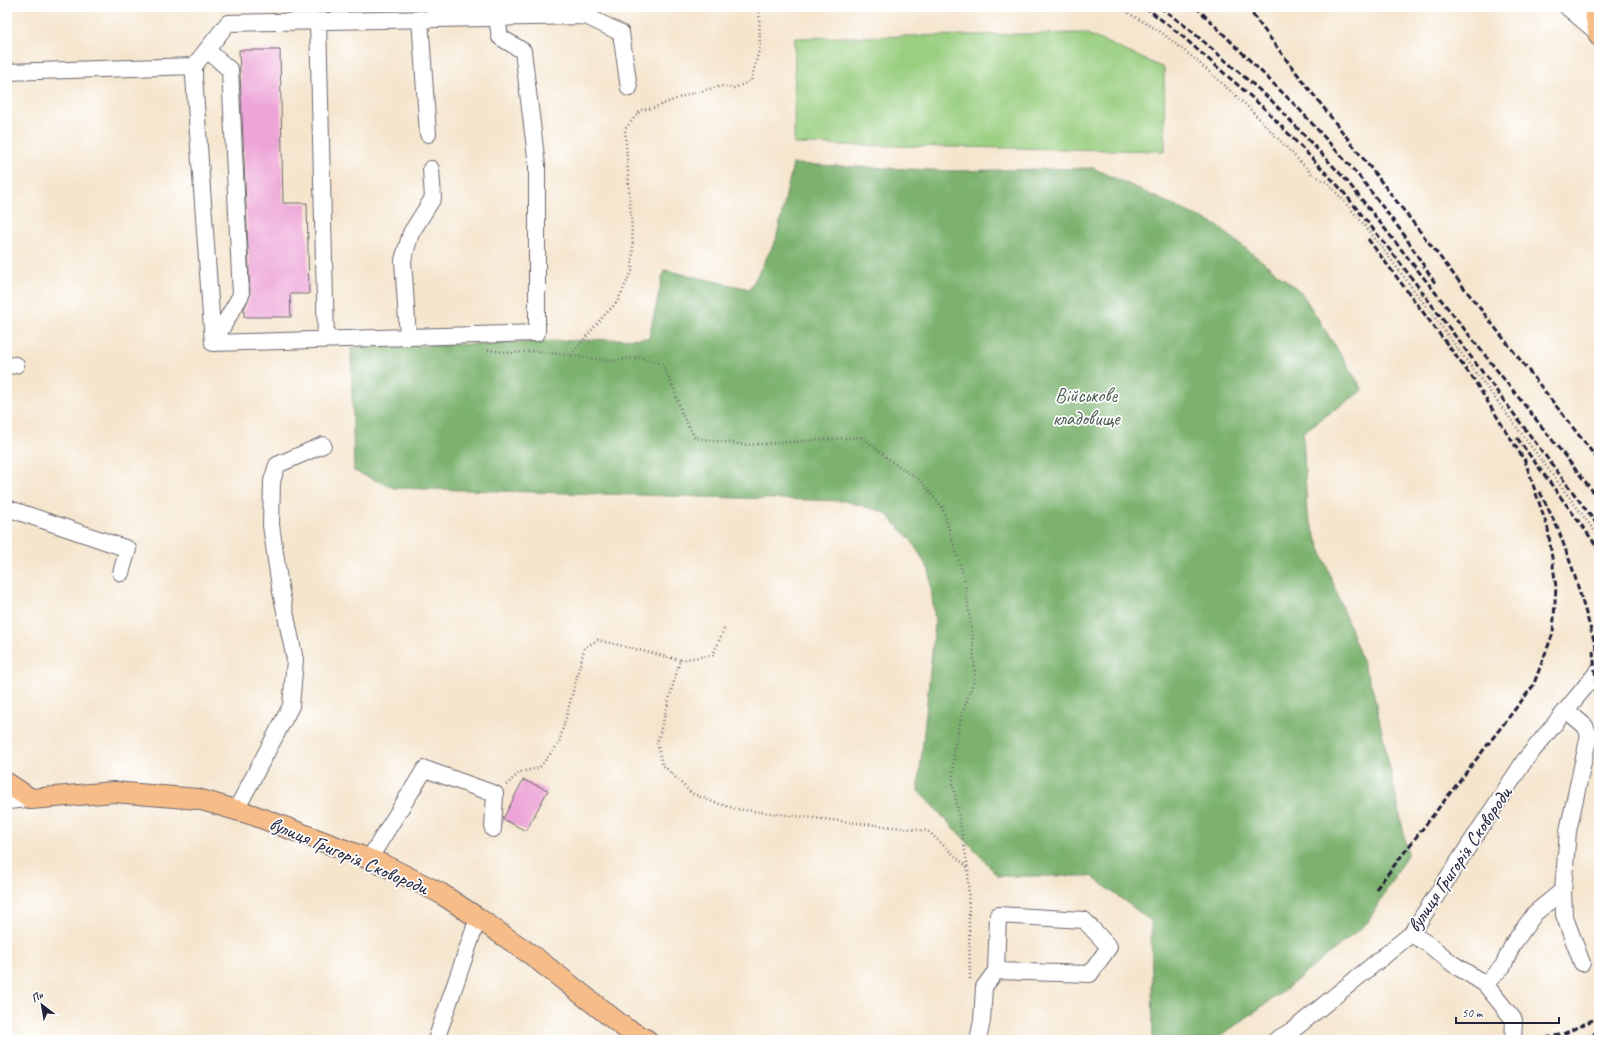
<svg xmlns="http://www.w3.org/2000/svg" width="1606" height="1047" font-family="Caveat,sans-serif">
	<rect width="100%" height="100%" fill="#fff"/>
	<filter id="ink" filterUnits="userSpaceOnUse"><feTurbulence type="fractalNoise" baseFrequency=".025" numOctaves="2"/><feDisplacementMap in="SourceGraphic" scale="8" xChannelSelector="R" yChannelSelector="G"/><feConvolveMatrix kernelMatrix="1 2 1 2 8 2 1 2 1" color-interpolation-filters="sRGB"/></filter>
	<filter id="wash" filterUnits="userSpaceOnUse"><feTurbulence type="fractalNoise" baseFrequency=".012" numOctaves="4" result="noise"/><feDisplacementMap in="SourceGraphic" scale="16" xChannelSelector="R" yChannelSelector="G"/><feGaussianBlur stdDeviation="0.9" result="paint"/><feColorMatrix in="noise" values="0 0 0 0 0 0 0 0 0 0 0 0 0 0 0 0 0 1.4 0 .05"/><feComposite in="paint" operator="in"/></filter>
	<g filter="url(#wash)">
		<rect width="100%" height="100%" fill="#f5e5cd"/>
		<path fill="#9acf80" stroke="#5e785e" d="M1085,33L1164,68L1165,151L794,144L795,38Z"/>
		<path fill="#7bb26e" stroke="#4e6a54" d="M793,164L953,171L1093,168L1216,225L1301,292L1363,390L1303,432L1307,513L1373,690L1408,853L1368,922L1281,993L1215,1040H1153L1151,921L1091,876H998L975,850L918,791L935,622L929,570L911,540L884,512L844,501L394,488L354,471L351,348L649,338L664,270L750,289L776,240Z"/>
		<g id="blocks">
			<path fill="#eda5d7" d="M239,50H280L283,203H307L309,294H290L291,317H244V309L250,295Z
				M523,780L548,790L526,831L503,819Z"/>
		</g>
	</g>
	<g filter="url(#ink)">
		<use href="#blocks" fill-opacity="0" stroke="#6c666e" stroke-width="1"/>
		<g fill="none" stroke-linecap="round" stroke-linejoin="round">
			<defs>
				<path id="minor" d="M1567,7L1598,33L1599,32
					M420,19L428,134
					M318,21L326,340
					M207,50L230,70L241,295L213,343
					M194,66V77L213,343L537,333V165L523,51L500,37L497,18
					M7,72L194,66L228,23L586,16L621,33L629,88
					M408,337L403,260L411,233L433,198L431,169
					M7,366L16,365
					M7,508L128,549L121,573
					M1566,710L1585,726L1589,735L1568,831L1563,890L1564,915L1582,963
					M7,801L31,799
					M236,810L291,706L295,660L280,587L271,525L272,481L277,465L323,445
					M369,859L425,769L495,794L493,829
					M1411,934L1428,944L1453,964L1485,984L1514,1020L1513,1040
					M1485,984L1503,966L1513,944L1535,913L1563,890
					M436,1040L478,918
					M978,1040L982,1021L984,987L996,971L998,915L1084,920L1109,947L1090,974L996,971
					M1276,1040L1293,1030L1411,934L1525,760L1599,670"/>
				<path id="major" d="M1594,7L1599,36
					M7,783L31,799L114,792L198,799L253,815L382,864L440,893L478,918L533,956L625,1028L647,1040"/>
			</defs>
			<use href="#minor" stroke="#6c666e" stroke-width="18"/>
			<use href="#major" stroke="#6c666e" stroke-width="22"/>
			<path stroke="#6c666e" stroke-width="2.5" stroke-dasharray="1 3" stroke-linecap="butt" d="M1118,7L1161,32L1196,60L1246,105L1312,174L1328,183L1361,221L1386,253L1599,537
				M488,350L512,353L536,351L612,361L640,357L662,364L674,389L682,414L695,438L746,445L863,437L892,462L921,481L942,507L964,577L973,640L975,678L963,711L954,748L953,784L968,868
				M571,355L600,320L617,302L632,271L633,246L625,129L641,110L653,108L686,95L721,86L734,88L751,81L760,46L759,7
				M724,629L713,655L680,660L657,743L662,764L691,793L713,802L736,809L928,831L968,868L970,982
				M506,785L520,772L539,768L559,743L585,647L598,640L680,660"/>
			<use href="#minor" stroke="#fff" stroke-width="16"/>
			<use href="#major" stroke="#f7bd88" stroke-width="20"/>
			<path stroke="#22223b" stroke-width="3" stroke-dasharray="6 3" stroke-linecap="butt" d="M1145,7L1182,36L1265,109L1341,189L1401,264L1599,527
				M1160,7L1189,29L1271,100L1347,181L1599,499
				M1196,7L1300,110L1358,175L1402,232L1435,283
				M1247,7L1288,62L1599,461
				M1368,239L1474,380L1526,463
				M1517,438L1599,549
				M1540,492L1558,529L1573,570L1599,657
				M1593,651L1599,712
				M1376,889L1533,686L1553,633L1556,587L1548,529L1524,458
				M1509,1040H1529
				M1537,1040L1563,1034L1599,1017
				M1586,1040L1599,1030"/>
		</g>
	</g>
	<g text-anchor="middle" stroke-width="3.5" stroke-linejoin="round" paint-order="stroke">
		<g font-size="20" fill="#4c5f53" stroke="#fff">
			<text x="1086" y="402">Військове<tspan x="1086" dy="23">кладовище</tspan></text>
		</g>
		<g font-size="20" fill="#22223b" stroke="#fff">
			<text transform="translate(349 855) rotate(23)" y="7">вулиця Григорія Сковороди</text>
			<text transform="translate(1459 859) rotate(-56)" y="7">вулиця Григорія Сковороди</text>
		</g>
	</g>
	<rect width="1606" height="1047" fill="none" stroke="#fff" stroke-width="24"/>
	<g transform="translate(42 1005) rotate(329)" stroke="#ffffff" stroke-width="3" paint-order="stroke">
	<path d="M0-3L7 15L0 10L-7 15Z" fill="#22223b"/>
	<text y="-6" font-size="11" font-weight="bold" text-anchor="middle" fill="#22223b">Пн</text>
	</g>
	<path d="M1456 1017v6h103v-6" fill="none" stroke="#22223b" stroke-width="2"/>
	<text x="1462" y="1017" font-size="12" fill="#22223b" stroke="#ffffff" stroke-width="3" paint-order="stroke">50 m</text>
</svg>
